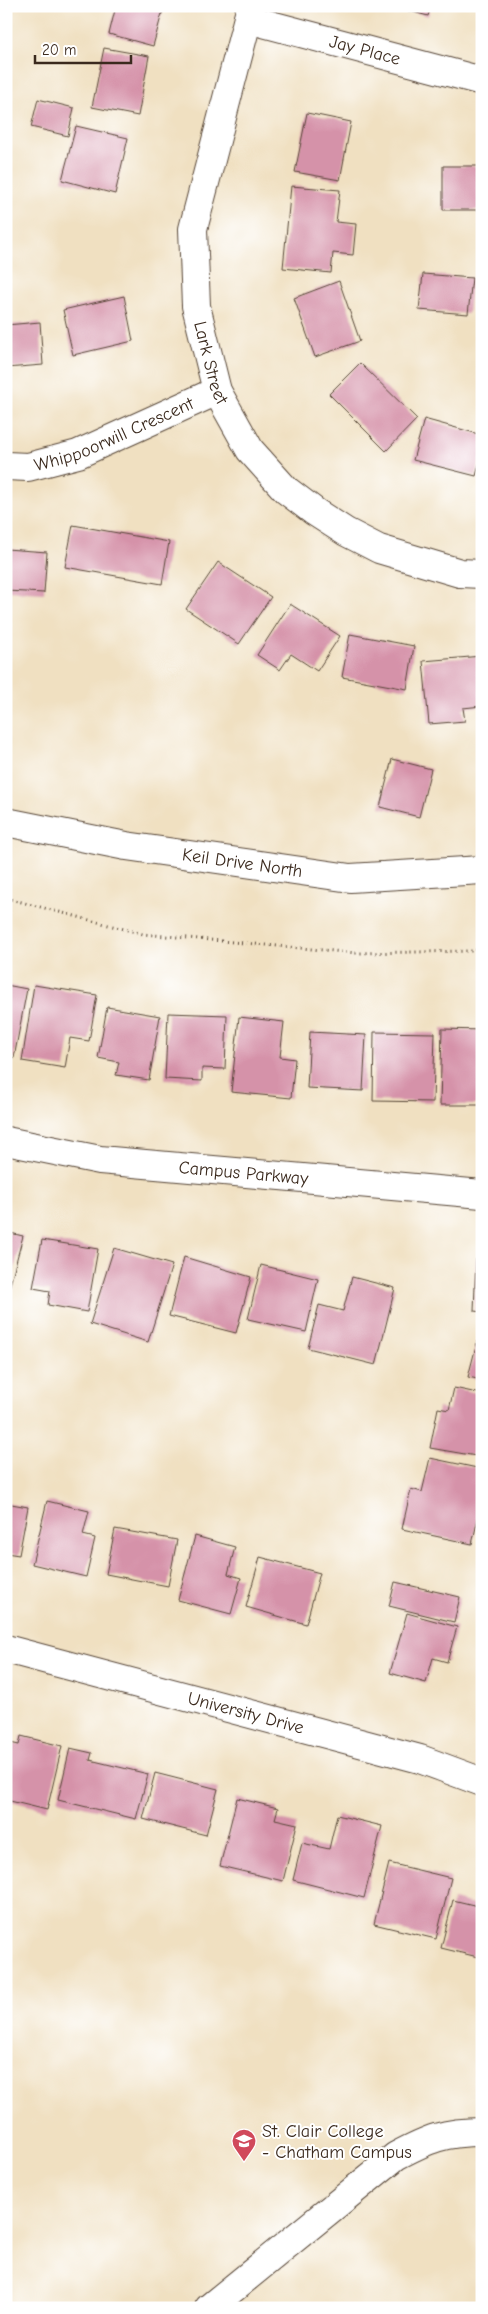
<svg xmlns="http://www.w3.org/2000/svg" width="488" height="2314" font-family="'Comic Neue',sans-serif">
	<rect width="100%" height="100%" fill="#fff"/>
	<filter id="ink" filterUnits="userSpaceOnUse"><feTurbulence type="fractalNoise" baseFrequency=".02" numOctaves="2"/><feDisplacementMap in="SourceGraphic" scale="10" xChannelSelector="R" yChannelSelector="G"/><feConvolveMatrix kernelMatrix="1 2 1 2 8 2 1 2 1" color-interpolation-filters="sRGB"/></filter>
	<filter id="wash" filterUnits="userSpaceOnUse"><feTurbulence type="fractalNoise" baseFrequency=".0096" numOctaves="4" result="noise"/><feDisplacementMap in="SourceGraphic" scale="20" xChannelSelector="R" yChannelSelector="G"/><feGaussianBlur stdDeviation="1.12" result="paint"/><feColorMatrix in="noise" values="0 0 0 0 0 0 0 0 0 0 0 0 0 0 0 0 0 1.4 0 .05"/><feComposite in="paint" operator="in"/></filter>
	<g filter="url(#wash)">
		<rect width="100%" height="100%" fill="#f0e0c1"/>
		<g id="blocks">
			<path fill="#d592a9" d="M116,6H164L153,46L109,34Z
				M391,6H431L428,16Z
				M104,48L149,56L138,116L92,107Z
				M38,99L74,108L68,136L31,127Z
				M307,113L351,122L340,180L295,172Z
				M76,126L128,138L115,194L62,180Z
				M443,166H482V210H443Z
				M291,186L340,190L336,222L356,224L353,255L333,253L331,273L283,268Z
				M423,274L472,278L468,314L419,310Z
				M339,281L360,341L315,357L294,298Z
				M124,296L133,341L73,355L63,310Z
				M40,322L43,365L6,368V325Z
				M360,363L417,419L386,451L329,394Z
				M424,419L482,435V454L476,476L413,460Z
				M73,525L169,542L162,584L65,567Z
				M6,549L47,552L44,593L6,591Z
				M218,562L271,597L239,644L186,609Z
				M290,604L340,636L317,671L291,654L280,670L257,655Z
				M350,634L414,646L407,689L342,677Z
				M482,656V706L463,708L465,721L429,724L423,661Z
				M392,759L431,769L419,817L380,807Z
				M6,985L27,989L14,1058L6,1057Z
				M34,985L97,995L89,1041L70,1038L65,1068L22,1061Z
				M107,1007L160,1016L149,1080L116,1075L119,1062L98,1058Z
				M168,1013L227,1015L225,1069L202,1068V1081L165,1079Z
				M239,1017L284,1022L280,1057L295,1059L291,1098L231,1092Z
				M442,1029L482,1030V1105H440Z
				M310,1032L366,1035L363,1091L307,1088Z
				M374,1032L435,1033L433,1102L373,1101Z
				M6,1232L23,1236L7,1296L6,1295Z
				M42,1240L98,1249L87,1312L48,1305L50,1291L33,1288Z
				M114,1248L172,1265L148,1342L90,1324Z
				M184,1257L251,1277L236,1333L169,1316Z
				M476,1259H482V1312L474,1311Z
				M261,1265L318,1279L306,1332L248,1319Z
				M352,1277L395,1288L376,1365L308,1348L319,1305L343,1311Z
				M481,1327H482V1380L468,1377Z
				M454,1388L482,1394V1457L430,1448L438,1408L449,1410Z
				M430,1458L482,1469V1502L472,1544L402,1529L411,1489L422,1492Z
				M47,1501L89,1511L83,1535L95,1538L86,1577L32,1564Z
				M6,1503L28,1507L19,1555L6,1553Z
				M115,1529L177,1540L168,1586L106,1574Z
				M195,1536L235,1547L228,1574L241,1578L231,1614L178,1600Z
				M260,1557L320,1573L306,1624L246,1607Z
				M395,1582L460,1597L454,1622L389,1606Z
				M407,1613L457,1627L447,1662L433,1658L426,1683L390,1673Z
				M21,1736L62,1746L47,1810L6,1800V1742L19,1745Z
				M70,1748L92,1753L90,1760L148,1774L136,1819L58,1800Z
				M155,1773L218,1789L206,1835L143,1819Z
				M237,1798L278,1808L275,1819L297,1824L283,1881L220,1866Z
				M337,1815L382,1826L364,1898L293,1880L302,1843L329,1849Z
				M389,1863L451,1878L436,1939L374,1924Z
				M453,1900L482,1907V1958L441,1948Z"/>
		</g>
	</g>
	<g filter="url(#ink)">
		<use href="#blocks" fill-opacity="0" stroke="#564536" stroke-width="1"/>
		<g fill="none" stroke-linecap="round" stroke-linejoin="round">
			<defs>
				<g id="minor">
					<path id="s1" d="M251,6L193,229L196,306L217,391L250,450L286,490L315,512L346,532L379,549L460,573L482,574"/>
					<path id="s2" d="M248,19L482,81"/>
					<path id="s3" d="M6,466L28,467L78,454L217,391"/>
					<path id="s4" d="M6,822L126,846L350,878L482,870"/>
					<path id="s5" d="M6,1141L100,1160L482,1194"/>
					<path id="s6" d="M6,1649L420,1759L482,1782"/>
					<path d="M209,2308L396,2156C428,2139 444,2132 482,2132"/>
				</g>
			</defs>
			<use href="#minor" stroke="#564536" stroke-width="30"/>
			<path stroke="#564536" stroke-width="3" stroke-dasharray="1 4" stroke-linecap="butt" d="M6,898L143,934L356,953L472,951L482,949"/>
			<use href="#minor" stroke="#fff" stroke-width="28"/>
		</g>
	</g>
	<defs>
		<symbol id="university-pin" viewBox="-11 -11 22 30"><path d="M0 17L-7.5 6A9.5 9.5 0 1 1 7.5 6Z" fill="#d1495b" stroke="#fff"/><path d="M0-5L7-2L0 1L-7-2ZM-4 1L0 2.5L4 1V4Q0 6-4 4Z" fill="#fff"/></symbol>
	</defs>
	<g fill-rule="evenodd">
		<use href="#university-pin" x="230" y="2127" width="28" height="38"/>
	</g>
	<g text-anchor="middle" stroke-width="4" stroke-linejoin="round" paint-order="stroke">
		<g font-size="18" fill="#3b2a1e" stroke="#fff">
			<text dy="6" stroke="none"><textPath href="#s2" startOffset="121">Jay Place</textPath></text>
			<text dy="6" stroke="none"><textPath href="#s1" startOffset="366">Lark Street</textPath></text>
			<text dy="6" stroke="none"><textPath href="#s3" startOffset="114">Whippoorwill Crescent</textPath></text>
			<text dy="6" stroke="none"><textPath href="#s4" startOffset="240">Keil Drive North</textPath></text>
			<text dy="6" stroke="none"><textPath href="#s5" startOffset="240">Campus Parkway</textPath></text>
			<text dy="6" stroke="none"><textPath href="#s6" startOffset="248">University Drive</textPath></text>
		</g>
		<g font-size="18" fill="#3b2a1e" stroke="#fff" text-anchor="start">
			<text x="262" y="2137">St. Clair College<tspan x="262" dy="21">- Chatham Campus</tspan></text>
		</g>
	</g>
	<rect width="488" height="2314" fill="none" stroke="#fff" stroke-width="25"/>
	<path d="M35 55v8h96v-8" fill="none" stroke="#3b2a1e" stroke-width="2.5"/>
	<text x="42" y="55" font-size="15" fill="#3b2a1e" stroke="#ffffff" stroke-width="4" paint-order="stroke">20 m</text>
</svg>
